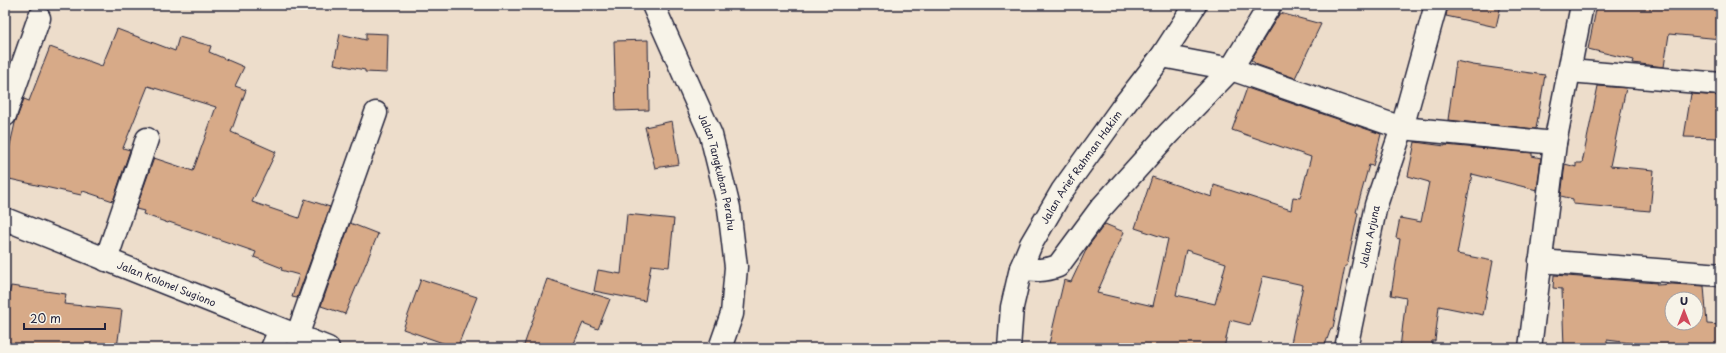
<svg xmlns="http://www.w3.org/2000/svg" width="1726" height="353" font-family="'Playpen Sans',sans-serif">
	<rect width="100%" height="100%" fill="#edddcb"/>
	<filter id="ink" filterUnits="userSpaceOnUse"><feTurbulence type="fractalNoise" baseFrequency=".025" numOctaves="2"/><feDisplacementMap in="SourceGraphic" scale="8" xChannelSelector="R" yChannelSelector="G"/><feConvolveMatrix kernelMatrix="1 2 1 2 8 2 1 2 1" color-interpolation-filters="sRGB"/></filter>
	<g filter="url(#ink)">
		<path fill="#d7aa88" stroke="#22223b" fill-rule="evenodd" d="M1448,5H1501L1496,27L1446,16Z
			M1597,5H1721V39L1669,34L1664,67L1633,63L1634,60L1588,49Z
			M1280,13L1321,24L1295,78L1255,64V63L1251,60Z
			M117,29L175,51L179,37L211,46L209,52L244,67L235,86L246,90L231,132L276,152L252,202L299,218L305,199L330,207L297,298L292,297L299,275L281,270L282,268L254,257L256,252L169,222L168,223L143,214L144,211L136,209L154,158L193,171L216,107L148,86L123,148L130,150L113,201L83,191L81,195L5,178V167L15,123L24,99L29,101L50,47L102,66Z
			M366,33L388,34L387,73L365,72V70L334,64L340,34L366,40Z
			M648,40L649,110L616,111L614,41Z
			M1456,61L1473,65L1545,75L1536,129L1448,120Z
			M1598,86L1626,88L1610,166L1654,170L1650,211L1573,204V199L1561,196L1565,164L1576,167V163H1582Z
			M1247,88L1381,134L1373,166L1369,165L1356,212L1358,213L1347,266H1345L1333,328H1331L1324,348H1290L1303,285L1263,276L1250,325L1230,320L1224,348H1048L1064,280L1071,282L1087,248L1105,224L1124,232L1097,293L1153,306L1168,239L1135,228L1152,177L1212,197L1214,185L1291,210L1293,197L1300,198L1311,157L1232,130ZM1186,250L1226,263L1215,304L1176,295Z
			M1691,94L1721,96V138L1684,137Z
			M672,121L679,164L655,168L645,127Z
			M1415,142L1445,146V145L1532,153V156L1541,158L1537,190L1472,174L1457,254L1493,261L1483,315L1439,306L1435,341H1432L1431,348H1400L1406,298L1391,295L1400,239L1396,238L1400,218L1421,222L1429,182L1408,176Z
			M627,214L674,219L669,267L651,265L645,301L594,291L598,270L621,274Z
			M350,223L378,234L345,314L321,306Z
			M1554,275L1657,283V285L1672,284L1704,286L1707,324L1721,325V348H1654V346L1607,340V348H1564L1562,289L1553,288ZM1672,299H1696V323H1672Z
			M421,279L477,297L457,348L403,329Z
			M547,279L610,299L598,329L583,323L572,348H523Z
			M11,286L66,294L64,304L122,310L117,348H5V301H7Z"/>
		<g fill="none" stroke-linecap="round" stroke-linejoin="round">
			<defs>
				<g id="minor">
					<path id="s1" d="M653,5L711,135L729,208L736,267L732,314L720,348"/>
					<path d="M1162,56L1231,69L1402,128L1555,143"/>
					<path d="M1570,71L1721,84"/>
					<path d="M5,115L39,18"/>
					<path id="s2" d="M5,219L328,348"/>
					<path d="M106,260L147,139"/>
					<path d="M1540,261L1721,275"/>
					<path d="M1021,268C1035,271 1045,271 1058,266L1101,208L1167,135L1231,69L1270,5"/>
					<path d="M297,336L376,113"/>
					<path d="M272,348L280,330"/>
					<path id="s3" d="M1346,348L1376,205L1402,128L1436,5"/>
					<path d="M1530,348L1555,143L1582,5"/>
				</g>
				<g id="major">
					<path id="s4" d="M1009,348L1012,307L1021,268L1031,244L1062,191L1121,109L1162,56L1195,5"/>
				</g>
			</defs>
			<use href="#minor" stroke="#22223b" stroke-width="25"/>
			<use href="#major" stroke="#22223b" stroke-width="25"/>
			<use href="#minor" stroke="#f7f3e8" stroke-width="22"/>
			<use href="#major" stroke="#f7f3e8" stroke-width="22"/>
		</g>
	</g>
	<g text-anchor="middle" stroke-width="3.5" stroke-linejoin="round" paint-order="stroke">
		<g font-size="10" fill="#22223b" stroke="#f7f3e8">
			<text dy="4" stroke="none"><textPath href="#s4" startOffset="199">Jalan Arief Rahman Hakim</textPath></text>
			<text dy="4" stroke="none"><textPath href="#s1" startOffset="180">Jalan Tangkuban Perahu</textPath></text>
			<text dy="4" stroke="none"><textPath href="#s3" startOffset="114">Jalan Arjuna</textPath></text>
			<text dy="4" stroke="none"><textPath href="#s2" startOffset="174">Jalan Kolonel Sugiono</textPath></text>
		</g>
	</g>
	<rect width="1726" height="353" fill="none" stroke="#f7f3e8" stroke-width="20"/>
	<rect x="10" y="10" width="1706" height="333" fill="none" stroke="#22223b" stroke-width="1.5" filter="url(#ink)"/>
	<g transform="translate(1684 311)"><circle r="19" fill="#f7f3e8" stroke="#a29fa3"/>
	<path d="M0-3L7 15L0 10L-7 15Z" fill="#d1495b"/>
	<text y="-6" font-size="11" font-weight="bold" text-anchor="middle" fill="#22223b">U</text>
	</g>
	<path d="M24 323v6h81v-6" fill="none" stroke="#22223b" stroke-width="2"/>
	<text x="30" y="323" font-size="12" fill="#22223b" stroke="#f7f3e8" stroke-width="3" paint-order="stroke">20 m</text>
</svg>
